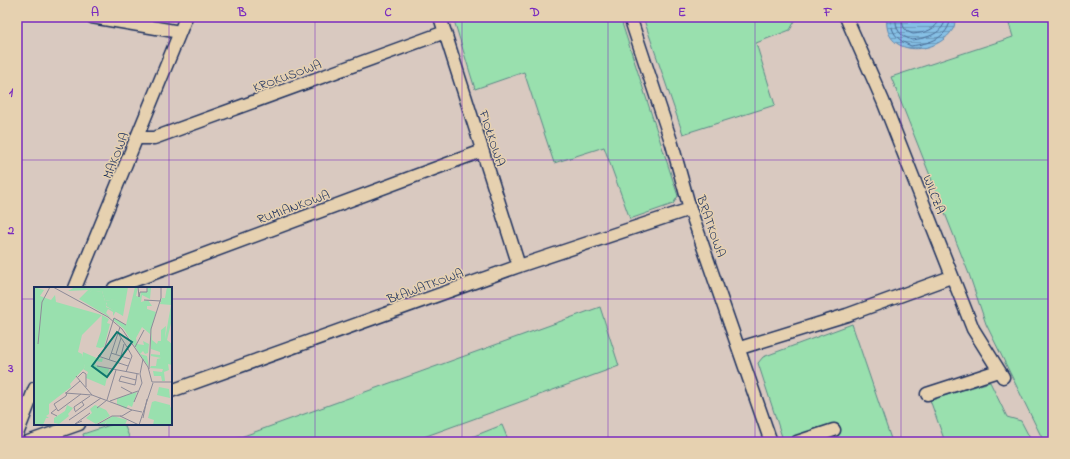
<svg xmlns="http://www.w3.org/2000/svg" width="1070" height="459" font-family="'Indie Flower',sans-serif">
	<defs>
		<pattern id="water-rules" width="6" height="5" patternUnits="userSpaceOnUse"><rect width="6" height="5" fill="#86c0e5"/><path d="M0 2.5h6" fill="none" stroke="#6d9cbd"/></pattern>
	</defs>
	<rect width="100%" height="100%" fill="#d9c9c0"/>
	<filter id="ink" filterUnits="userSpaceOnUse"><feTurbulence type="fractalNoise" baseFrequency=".025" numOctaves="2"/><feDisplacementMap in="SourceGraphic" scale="8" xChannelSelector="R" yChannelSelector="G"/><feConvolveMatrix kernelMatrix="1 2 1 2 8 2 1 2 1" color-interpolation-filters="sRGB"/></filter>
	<g filter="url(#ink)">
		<path fill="#99e0ae" stroke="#5a8886" d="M453,17H620L678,196L673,204L630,219L604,147L554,163L524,72L475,89Z
			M643,17H793L795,21L790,30L756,43L775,105L683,134Z
			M1007,17H1053V442H1044L986,324L969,274L891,77L1013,37Z
			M600,307L619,366L410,442H227Z
			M852,324L892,442H839L837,437L840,427L832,424L783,440L758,363L763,357Z
			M990,382L1007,417L1021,421L1032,442H939L944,439L930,400Z
			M113,424H124L131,442H85L83,434Z
			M502,425L509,442H459Z"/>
		<path fill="url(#water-rules)" stroke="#5b86af" d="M887,17H955C955,21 955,26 953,29C936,57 882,57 887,17Z"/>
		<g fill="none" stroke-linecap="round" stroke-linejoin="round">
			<path stroke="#466994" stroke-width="1" d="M891,17C890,32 897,40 911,46C930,43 948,39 951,17
				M896,17C895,30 900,36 912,40C927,38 944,34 946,17
				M902,17C902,26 904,31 913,34C924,33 938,30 940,17"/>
			<defs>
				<path id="minor" d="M92,17L180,32L186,17
					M440,17L519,266
					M630,17L672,144L690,209L771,442
					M846,17L883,101L973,329L1003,377
					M137,138H154L445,32
					M75,288L180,32
					M114,288L482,151
					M740,348L847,315L951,277
					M171,391L519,266L690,209
					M927,394L998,371
					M17,434L35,388
					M28,442L79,424
					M797,442L834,430"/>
			</defs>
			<use href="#minor" stroke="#1b2f5e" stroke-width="15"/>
			<use href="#minor" stroke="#e6d1b0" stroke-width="12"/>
		</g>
	</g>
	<path fill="none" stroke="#7b2cbf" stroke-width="1" stroke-opacity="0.55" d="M169,17V288M315,17V442M462,17V442M608,17V442M755,17V442M901,17V442M17,160H1053M17,299H35M171,299H1053M169,424V442"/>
	<g text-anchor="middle" stroke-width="3" stroke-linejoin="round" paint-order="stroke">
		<g font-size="13" fill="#1b2f5e" stroke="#e6d1b0">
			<text transform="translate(287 75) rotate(-20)" y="5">KROKUSOWA</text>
			<text transform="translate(493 138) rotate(72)" y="5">FIOŁKOWA</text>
			<text transform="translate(115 155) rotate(-68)" y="5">MAKOWA</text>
			<text transform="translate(935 194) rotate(69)" y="5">WILCZA</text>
			<text transform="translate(293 206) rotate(-20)" y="5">RUMIANKOWA</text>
			<text transform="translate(712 226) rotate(71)" y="5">BRATKOWA</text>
			<text transform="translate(425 285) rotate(-20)" y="5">BŁAWATKOWA</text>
		</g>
	</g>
	<g transform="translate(34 287)">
		<rect width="138" height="138" fill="#d9c9c0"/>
		<path d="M60,0H94L89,29L72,19L73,14L82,12L71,14L68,4L55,6ZM101,0H104L102,9L106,10L107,5H113V0H127L117,1L116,12L108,8L107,15L114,13L118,19H113V22L122,25L116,47L108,40L102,51L103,57L110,58L109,54L115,57L114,66L111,67L109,64L106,67L113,69L115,80L105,66L90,42L79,33L80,31L92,38ZM133,0H138V32L133,53L138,57V78L134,77L135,83L130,85L131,94H128L127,89H120L119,84L128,85L129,82L116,81L117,79H122L123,72L127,71L117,69V67L126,68V65L117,62V43L118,53L123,57L124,54H127V43L132,39L131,52L137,18L126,17L128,11H131ZM68,28L75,32L73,36L76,37L70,60L66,61L62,60L67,44ZM49,65L65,72L69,71L68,75L62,74L61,78L75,82L71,99L52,91L54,85L49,82L51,80L48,72ZM125,100L135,102L136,111L123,108ZM103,105L98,120L94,118L92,122L83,117V111L79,110L84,111ZM121,114L136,118V121L138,118V138H119L120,133L114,131L118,115ZM61,118L72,123L76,129L62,137L52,131L58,126L56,122ZM79,129L93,133L91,138H71L73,134L70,138H63Z" fill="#99e0ae"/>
		<path d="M0,0L10,3L6,9L9,10L17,13L21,8L22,15L68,28L48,48L44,65L48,67L51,80L36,97L37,100L15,117V127L12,129L15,131H12L9,138H0ZM41,0H61L56,5L68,4L71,14L83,12L72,16V20L82,24L79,29V25L74,22L72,26L77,31L45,12L54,3L34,4Z" fill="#99e0ae"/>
		<path d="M33,118L39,121L34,127L35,129L25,137L20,136V131L31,124Z" fill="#99e0ae"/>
		<path fill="none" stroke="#8d8b99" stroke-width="1" d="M19,0L74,30L88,42L114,80L118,95H138M104,0L105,10L106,5H113V0M110,13L127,14M92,38L80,31L70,63L64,69L94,79M84,46L93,60M4,57L8,15L16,0M101,60L110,43M77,66L96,72M82,67L87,51M87,69L90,57M75,73L86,40M63,79L105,87M115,82L117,42L127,11V0M92,85L98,69L93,60L98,56M42,89L58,108M44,90L49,85L52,87V100M102,93L87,89L85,94L101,98L102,93L103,87M87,100L98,106M31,106L58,108L98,123M32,106L46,94M33,106L32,109L20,117L24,124L47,107M76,114L104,104M100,115L108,96L106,87L109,72M63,121L73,113L82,83M22,122L17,126L23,129M41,124L40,120L56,109M41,125L50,118L48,115M86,129L105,138M109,131L113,112M35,133L67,111M48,134L41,137L56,126M62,138L78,129H88L98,123L108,125M105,138L119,96"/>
		<path fill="#0f766e" fill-opacity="0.15" stroke="#0f766e" stroke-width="2" d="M83,45L98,55L73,90L58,79Z"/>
		<rect width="138" height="138" fill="none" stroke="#1b2f5e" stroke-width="2"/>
	</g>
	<rect width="1070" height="459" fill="none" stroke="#e6d1b0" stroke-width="44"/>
	<rect x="22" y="22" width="1026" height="415" fill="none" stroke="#7b2cbf" stroke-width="1.5"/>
	<g font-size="13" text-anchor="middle" font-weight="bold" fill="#7b2cbf">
		<text x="95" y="16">A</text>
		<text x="242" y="16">B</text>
		<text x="388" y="16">C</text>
		<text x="535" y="16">D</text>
		<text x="682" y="16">E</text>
		<text x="828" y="16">F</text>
		<text x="975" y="16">G</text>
		<text x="11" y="96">1</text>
		<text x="11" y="234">2</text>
		<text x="11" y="372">3</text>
	</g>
</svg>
